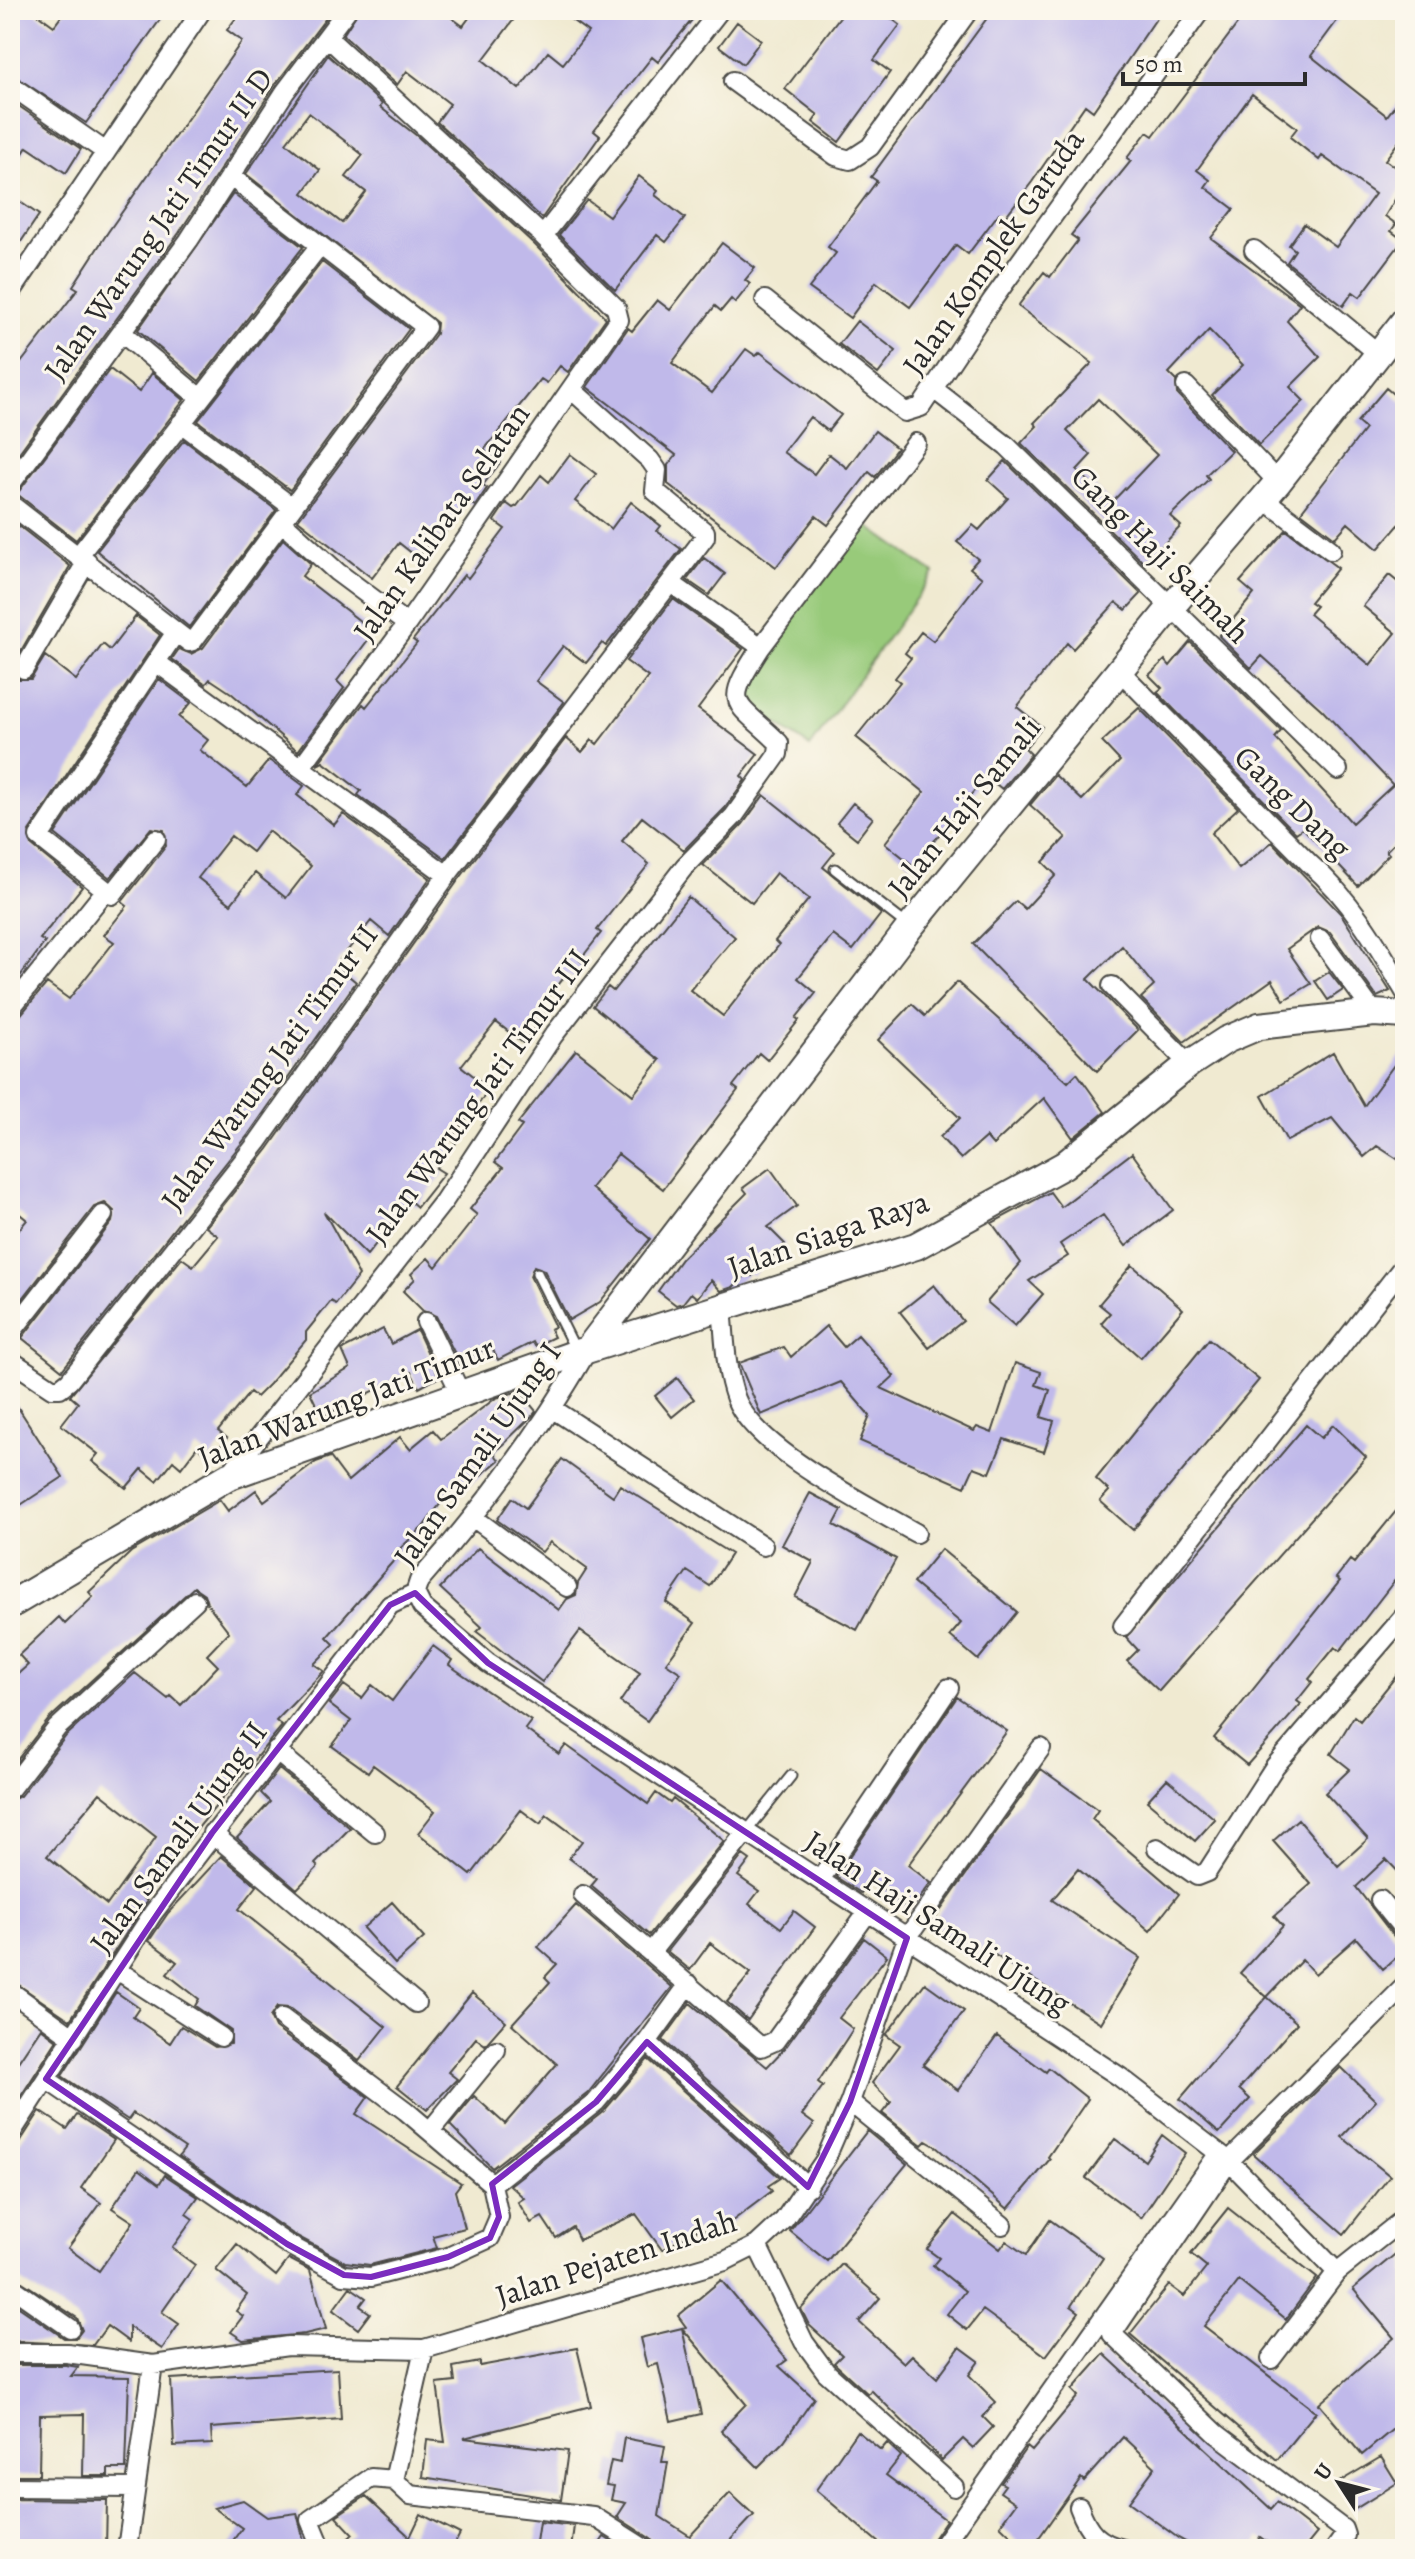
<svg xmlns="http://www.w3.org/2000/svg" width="1415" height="2559" font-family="Alegreya,serif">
	<rect width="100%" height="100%" fill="#fbf7ec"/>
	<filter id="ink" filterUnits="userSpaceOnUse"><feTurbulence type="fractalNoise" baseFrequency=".0125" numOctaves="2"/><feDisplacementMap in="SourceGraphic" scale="16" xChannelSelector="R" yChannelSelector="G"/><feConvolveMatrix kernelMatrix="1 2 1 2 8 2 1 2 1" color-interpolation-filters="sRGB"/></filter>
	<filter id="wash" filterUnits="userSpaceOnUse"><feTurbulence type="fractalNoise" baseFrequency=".006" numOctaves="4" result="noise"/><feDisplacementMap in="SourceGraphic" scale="32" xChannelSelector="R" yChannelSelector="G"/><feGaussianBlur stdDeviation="1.8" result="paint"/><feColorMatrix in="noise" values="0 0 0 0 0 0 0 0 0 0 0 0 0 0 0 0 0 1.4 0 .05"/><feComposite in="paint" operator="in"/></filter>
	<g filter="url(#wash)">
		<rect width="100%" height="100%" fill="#f0ead1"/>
		<path fill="#98ca7a" stroke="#627a52" stroke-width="2" d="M859,520L934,573L810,747L736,695Z"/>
		<g id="blocks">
			<path fill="#c0b9ea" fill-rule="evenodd" d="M10,10H32L54,26L66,10H167L86,123L10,73Z
				M242,10H332L275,85L179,233L10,465V377L78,289L73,286L108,232L242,41L227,30Z
				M359,10H441L463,26L475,10H521L483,60L519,89L548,52L563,64L588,32L558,10H700L658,62L652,57L594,131L600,136L542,218L437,122L450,104L407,71L397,85L343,35Z
				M845,10H880L900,25L874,60L890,72L839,142L813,122L818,115L785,89Z
				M993,10H1162L1093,111L1085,105L1032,182L1005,217L999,213L968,254L956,245L910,307L876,282L850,318L809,288L836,253L828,247L877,181L871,177Z
				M1248,10H1345L1311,56L1387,116L1405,92V133L1385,160L1405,174V183L1385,216L1396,224L1391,231L1403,240L1360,297L1353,292L1343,306L1287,262L1295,250L1289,245L1304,224L1336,247L1375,194L1322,156L1319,160L1290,137L1297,128L1252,94L1197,170L1210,180L1205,187L1234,209L1211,238L1300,304L1287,321L1320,357L1290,387L1304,401L1259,445L1212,395L1243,365L1209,330L1169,373L1176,380L1177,394L1231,451L1206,475L1209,479L1170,516L1181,526L1145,564L1021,443L1037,426L1034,423L1092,363L1018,306L1044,272L1050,277L1078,240L1071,235L1131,161L1127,158L1147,132L1153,136ZM1098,399L1157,455L1111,503L1077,470L1091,455L1067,431Z
				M737,22L761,40L743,64L719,46Z
				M328,55L382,104L380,107L417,136L535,245L606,318L568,372L560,366L547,383L541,379L484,450L500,463L483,485L487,488L475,506L468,502L440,539L435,535L418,558L399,543L372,578L298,520L436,334L437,323L246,174ZM309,113L363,155L346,177L366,192L342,223L303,193L320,170L286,143Z
				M10,100L81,149L66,173L27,147L10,174Z
				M639,176L658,191L655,195L685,218L666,242L657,235L615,290L559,235L587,200L609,216Z
				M233,194L303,247L199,381L138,330Z
				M10,195L39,215L10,258Z
				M722,243L755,268L745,280L750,284L735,303L731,299L721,311L715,306L672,363L712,393L746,349L756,356L760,352L794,378L841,415L828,431L810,417L783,452L814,474L829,454L847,468L875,431L897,448L875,477L869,472L828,525L816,516L776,567L668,484V465L676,455L587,387L628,328L632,331L657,300L670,310Z
				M322,262L409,329L290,490L198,421Z
				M857,321L896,351L878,374L839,344Z
				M110,369L139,392L152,373L184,400L76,540L17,494Z
				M1386,388L1405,404V518L1378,549L1348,523L1335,538L1301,512L1365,429L1357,422Z
				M184,440L276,510L189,627L97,551Z
				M570,454L596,474L575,501L611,529L631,502L661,526L657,531L681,549L606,646L602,643L586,663L563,646L536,681L564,702L445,858L358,795L361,791L323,762L317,765L363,704L366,707L417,643L413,640L464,575L468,578L505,529L494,521L506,503L513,508L517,506L541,475L549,482Z
				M1005,461L1141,594L1126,610L1116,602L1073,649L1067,643L1017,707L1042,727L1025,748L1031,754L1002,789L986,776L914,866L885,843L924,792L856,737L900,682L895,678L911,658L905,653L921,632L933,641L982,578L970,568L978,559L957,542L973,525L979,530L1008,498L988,480Z
				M10,519L70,566L14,663L12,670L17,679H31L45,656L76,680L103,644L110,650L136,616L160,635L29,831L32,846L82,887L40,939L45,942L10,990Z
				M1286,530L1338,568L1310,602L1316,606L1309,614L1370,665L1396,633L1363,606L1389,575L1405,588V832L1386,851L1389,854L1358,886L1303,828L1296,833L1157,692L1162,688L1149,675L1165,660L1170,666L1190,642L1281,731L1275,738L1352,823L1393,785L1322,710L1262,656L1251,668L1219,636L1254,594L1240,582Z
				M283,539L311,564L302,576L374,632L337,681L344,688L298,751L231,693L210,679L206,684L172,659L179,649L191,654L203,648Z
				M704,558L725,574L709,595L687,580Z
				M673,599L743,649L698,709L758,754L741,776L745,780L725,808L684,850L642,817L622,841L649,864L597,930L601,933L580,960L586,965L574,979L567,974L540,1007L547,1013L523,1043L496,1022L461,1066L490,1089L451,1139L456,1143L436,1168L444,1173L417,1207L410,1201L367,1255L324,1212L359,1275L336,1304L331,1301L306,1332V1340L269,1384L256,1397L250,1392L218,1431L227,1438L211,1458L197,1447L181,1468L173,1461L157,1481L142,1469L126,1488L92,1461L98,1454L61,1425L78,1403L70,1396L182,1258L193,1266L218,1236L206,1227L268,1149L457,882L566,738L582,752L592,740L597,744L614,722L648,677L626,661Z
				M159,679L191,703L179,717L208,740L200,750L247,787L269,760L304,786L297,795L334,825L343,814L430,878L389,936L371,921L336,965L356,982L248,1135L62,1370L22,1338L112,1222L114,1211L105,1203L94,1207L10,1315V1240L27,1220L10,1206V1021L19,1017L47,983L69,999L114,942L104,935L127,906L122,902L166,846L164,830L151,828L110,878L55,834ZM268,831L311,866L286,898L255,873L231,904L198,878L231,836L252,852Z
				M1139,708L1238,808L1211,833L1239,869L1272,842L1341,914L1390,991L1377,997L1330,932L1318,927L1287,949L1311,984L1284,1000L1272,980L1184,1042L1141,998L1154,986L1122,946L1088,979L1138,1030L1097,1071L973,944L1016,901L1025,909L1056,875L1043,862L1066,837L1030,805L1055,775L1082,800L1120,761L1102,742Z
				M764,795L835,852L823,867L881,914L853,950L833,935L798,978L816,993L796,1018L799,1020L767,1060L759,1053L733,1086L738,1090L663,1189L618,1154L591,1188L650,1239L600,1302L569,1320L544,1270L534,1266L530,1276L555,1327L550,1329L554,1337L535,1346L533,1342L498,1360L491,1346L459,1362L436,1316L423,1311L403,1291L415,1279L411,1274L428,1258L436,1267L477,1215L470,1209L503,1168L495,1162L522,1126L518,1123L576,1050L633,1095L660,1060L593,1006L608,987L613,991L688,897L735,937L690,990L723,1016L779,945L775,941L809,899L776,873L752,903L703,865L743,824Z
				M853,803L873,818L857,839L837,823Z
				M1329,972L1343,990L1328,1000L1315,981Z
				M957,982L1068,1082L1077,1073L1105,1112L1073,1138L1044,1098L993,1145L986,1137L961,1159L940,1137L960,1118L878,1040L912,1004L925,1016Z
				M1405,1050V1164L1377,1146L1364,1157L1332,1118L1287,1141L1262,1096L1333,1052L1364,1106Z
				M1132,1153L1173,1210L1126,1246L1103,1215L1060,1244L1068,1256L1029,1281L1043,1294L1015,1326L987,1302L1021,1263L992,1223L1050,1192L1061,1207Z
				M770,1168L797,1206L768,1227L785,1244L752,1276L749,1272L733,1287L721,1291L711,1280L697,1298L691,1293L683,1303L676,1305L658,1291L681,1259L747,1193L743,1188Z
				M1132,1265L1183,1309L1141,1358L1101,1323L1110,1313L1099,1304Z
				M934,1285L963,1321L929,1348L900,1312Z
				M826,1326L844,1347L858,1335L894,1376L881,1388L974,1431L977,1427L992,1433L1015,1363L1041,1372L1036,1385L1050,1390L1041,1417L1054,1421L1044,1452L1004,1439L990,1473L974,1467L965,1487L860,1441L870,1416L841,1382L761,1415L739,1363L784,1347L791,1357Z
				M383,1329L391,1344L417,1330L439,1377L419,1388L411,1372L322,1417L310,1392L350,1368L342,1350Z
				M1209,1339L1259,1380L1133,1530L1100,1501L1109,1491L1096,1479Z
				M677,1378L694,1399L672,1417L655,1396Z
				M519,1391L536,1411L533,1415L494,1453L499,1460L460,1493L452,1488L423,1527L393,1555L396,1558L327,1637L334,1644L314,1664L324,1671L276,1721L282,1726L142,1896L147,1901L70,2020L10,1979V1801L20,1796L66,1736L135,1673L168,1699L171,1696L181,1705L218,1666L207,1655L229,1632L207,1603L204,1594L194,1587L49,1719L10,1769V1681L28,1665L19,1655L59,1617L65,1624L93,1597L89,1592L131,1552L220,1500L228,1511L256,1490L264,1501L316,1462L330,1457L348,1481L400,1437L410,1449L433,1430L441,1439L496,1398ZM100,1793L156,1837L107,1905L47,1856Z
				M10,1395L63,1477L10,1512Z
				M1306,1425L1321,1438L1333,1425L1366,1457L1159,1691L1127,1661L1138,1650L1126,1637Z
				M562,1459L613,1496L620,1485L731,1554L710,1586L687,1571L666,1602L695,1623L666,1663L681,1673L647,1721L620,1702L640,1673L580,1631L542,1682L477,1632L482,1627L440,1588L478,1548L559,1610L567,1599L576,1595L578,1583L587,1569L550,1542L542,1552L497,1520L512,1498L526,1508Z
				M810,1493L842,1510L834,1525L896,1559L857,1630L795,1597L813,1562L782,1545Z
				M1405,1500V1567L1340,1651L1335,1647L1309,1679L1312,1682L1297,1701L1301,1704L1247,1765L1214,1738L1340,1581L1336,1578L1350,1560L1354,1563Z
				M941,1549L1017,1612L978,1660L950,1636L961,1623L913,1583Z
				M433,1646L452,1660L449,1665L531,1721L525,1729L559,1754L566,1745L648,1804L656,1793L670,1803L673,1799L724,1841L649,1935L591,1886L597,1879L569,1858L582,1841L547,1815L540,1824L521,1810L471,1875L418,1833L435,1811L373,1765L368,1772L332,1746L351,1721L329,1704L344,1685L362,1698L372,1685L392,1701Z
				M1405,1665V1879L1386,1859L1356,1887L1396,1939L1405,1944V1950L1383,1969L1356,1938L1315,1974L1302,1960L1267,1997L1240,1973L1283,1926L1274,1916L1311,1884L1273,1841L1298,1819L1338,1866L1368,1839L1325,1793L1350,1769L1331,1754L1354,1716L1360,1721Z
				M957,1697L1007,1731L908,1865L931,1883L910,1911L872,1881L861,1893L836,1877Z
				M279,1769L350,1828L315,1864L318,1867L297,1889L237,1838L270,1802L261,1793Z
				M1041,1769L1098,1810L1092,1819L1179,1894L1150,1931L1078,1869L1052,1900L1140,1958L1101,2023L984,1948L977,1959L931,1924Z
				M1167,1779L1215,1819L1195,1841L1147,1801Z
				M743,1855L750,1860L738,1876L759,1891L749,1904L781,1928L794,1911L815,1927L748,2020L727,2002L751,1973L710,1943L690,1970L667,1951Z
				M221,1856L257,1886L239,1909L386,2027L359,2061L289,2008L277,2007L270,2017L275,2028L368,2097L356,2114L461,2183L455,2191L465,2228L433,2236L437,2248L370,2265L345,2262L293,2234L179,2156L185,2148L133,2113L128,2120L62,2076L116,1992L139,2008L133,2017L170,2043L181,2026L215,2047L231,2044V2031L195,2006L199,1999L167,1974L177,1962L149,1941L168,1913Z
				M392,1902L424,1938L395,1964L363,1928Z
				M576,1905L672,1987L588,2093L492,2168L450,2125L474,2096L505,2124L557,2064L512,2024L550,1982L545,1977L557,1964L538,1947Z
				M864,1938L887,1956L839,2018L853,2029L818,2082L823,2086L802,2115L814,2124L791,2155L663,2040L690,2003L767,2067L785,2048Z
				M925,1983L964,2011L923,2065L958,2090L997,2036L1046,2072L1049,2068L1088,2099L1048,2157L1050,2159L1008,2209L935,2146L926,2141L922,2145L882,2113L891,2102L872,2083L900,2045L886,2035Z
				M472,1993L506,2021L485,2045L476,2038L448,2072L457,2079L427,2110L397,2086Z
				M1267,1997L1297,2023L1239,2089L1250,2099L1219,2133L1180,2099Z
				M41,2028L57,2040L10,2113V2056L18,2062Z
				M648,2059L780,2178L768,2186L772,2191L727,2225L723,2221L707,2233L701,2228L662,2250L636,2214L579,2240L573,2227L556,2238L542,2217L531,2223L518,2202L524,2198L510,2185L604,2111Z
				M1341,2067L1376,2101L1342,2137L1390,2176L1344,2234L1253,2154Z
				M40,2111L67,2129L77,2115L114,2140L81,2188L101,2203L68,2248L99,2271L133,2222L112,2208L139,2169L159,2184L165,2175L198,2197L186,2214L193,2219L172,2248L195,2265L162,2312L179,2324L162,2349L129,2327V2342L107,2326L93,2345L10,2341V2301L64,2338H76L82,2330L77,2318L10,2274V2147L20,2142Z
				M867,2131L907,2164L827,2261L790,2231Z
				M1162,2135L1185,2153L1141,2218L1086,2178L1115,2139L1145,2161Z
				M1228,2208L1317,2278L1286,2319L1239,2281L1204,2326L1316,2412L1277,2460L1130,2334L1169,2285L1184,2296L1207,2267L1191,2254Z
				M955,2214L1000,2249L1006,2241L1026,2255L1050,2220L1103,2258L1071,2306L1079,2312L1046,2356L983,2310L967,2330L947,2314L965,2291L933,2265L939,2258L927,2249Z
				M237,2244L276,2276L289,2259L310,2270L326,2329L305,2334L243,2340L231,2332L243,2316L236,2311L247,2295L216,2270Z
				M1405,2246V2419L1362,2455L1319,2404L1394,2338L1353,2289Z
				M842,2264L880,2298L859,2322L904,2363L912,2355L937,2378L960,2347L979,2361L969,2375L996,2402L983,2417L993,2427L973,2448L963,2439L942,2460L871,2390L868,2394L834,2363L842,2355L809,2325L801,2309Z
				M721,2280L787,2360L779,2366L814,2398L784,2441L758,2467L721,2430L746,2404L682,2328L686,2327L678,2316Z
				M350,2287L366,2298L360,2306L370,2313L358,2329L333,2310Z
				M682,2328L701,2414L671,2421L658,2364L647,2367L640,2338Z
				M577,2348L591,2406L464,2438L568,2451L561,2500L423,2477L427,2440L445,2442L437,2384L455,2382L453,2367L480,2362V2366Z
				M1104,2354L1271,2509L1277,2502L1317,2533L1304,2549H1276L1260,2537L1252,2549H1198L1178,2538L1129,2502L1155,2467L1123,2437L1084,2481L1081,2478L1031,2549H1025L1000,2525L1016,2503L1000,2492L1005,2485L1001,2483L1027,2447L1032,2451L1078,2396L1072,2390Z
				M10,2365H66L78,2367L71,2376L129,2377L126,2469H108V2476H83L84,2414L40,2415L39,2475H10Z
				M338,2369L341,2419L211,2428L212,2444L174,2446L171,2379Z
				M857,2431L881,2450L887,2443L901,2456L886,2475L946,2520L926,2549H886L816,2490Z
				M624,2438L665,2446L662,2462H668L659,2516L690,2536L730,2493L754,2515L722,2549H657L651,2539L617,2517L626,2503L611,2500L614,2486L606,2485L611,2461L620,2463Z
				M1381,2457L1397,2483L1355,2509L1339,2482Z
				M366,2496L410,2537L421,2514L460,2534L452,2549H337L353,2534L336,2516Z
				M10,2499L107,2500L106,2549H10Z
				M243,2500L267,2517L297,2513L306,2549H227L242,2528L214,2508Z
				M539,2522L574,2526L571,2549H535Z
				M604,2537L623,2549H596Z"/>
		</g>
	</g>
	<g filter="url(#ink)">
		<use href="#blocks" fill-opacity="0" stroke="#494844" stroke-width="2"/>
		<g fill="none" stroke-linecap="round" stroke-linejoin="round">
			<defs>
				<path id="lane" d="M835,869L907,925
					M537,1273L575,1349
					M746,1832L791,1776"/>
				<path id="street" d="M327,37L543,236
					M733,81L836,156L850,160L870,147L969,10
					M10,85L106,152
					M1254,250L1380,355
					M10,294L202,10
					M765,300L905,412L921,407L991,302L1201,10
					M122,333L200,398
					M1186,386L1278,482
					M935,390L1007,446L1338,770
					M181,423L292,507
					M10,485L189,240L285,92L347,10
					M1264,499L1331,550
					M10,504L176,632L39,837L112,895L156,839
					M282,522L337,572L407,624
					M79,555L320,245
					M672,584L761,647
					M176,632L189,642L193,641L426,327L230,176
					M24,669L87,561
					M1120,671L1309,863C1351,899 1377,944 1405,992
					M301,767L407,624L619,320L616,308L543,236L720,10
					M447,875L705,537V532L655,491L657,470L650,460L571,389
					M1320,939L1374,1013
					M1112,986L1189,1064
					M10,1009L106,890
					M722,1307C725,1337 725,1370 736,1399C756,1450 868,1505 916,1533
					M426,1322L461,1394
					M10,1334L103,1215
					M10,1360L52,1388H60L69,1381L258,1142L447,875L156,662
					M553,1409L763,1546
					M229,1475L444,1201L553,1036L685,866L734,816L778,754L779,743C733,698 722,708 761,647L916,443
					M474,1518L567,1587
					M415,1593L422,1607L488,1663L1120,2077L1229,2161L1337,2272L1405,2218
					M415,1593L419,1581C483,1508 540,1433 588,1349
					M1123,1626L1405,1264
					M276,1751L375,1833
					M10,1789L57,1728L195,1601
					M212,1833L416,2003
					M1157,1848L1197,1876L1207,1872L1275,1766L1405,1615
					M820,1880L949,1688
					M583,1895L761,2047L775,2041L868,1912
					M1380,1900L1405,1931
					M651,1952L746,1832
					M117,1970L221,2037
					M10,1991L74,2038
					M647,2042L808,2187
					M46,2079L287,2244L344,2275L371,2277L448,2257L490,2238L499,2217L492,2184L406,2111L282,2018
					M850,2102L1002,2225
					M430,2131L496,2050
					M10,2135L153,1913L390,1605L415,1593
					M492,2184L596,2102L647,2042L689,1984
					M757,2245L804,2342L826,2372L954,2487
					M10,2286L70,2328
					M424,2349L394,2480L410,2495L593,2516L645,2549
					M10,2353H67L153,2365L288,2346L424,2349L725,2261L757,2245L784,2220L825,2160L850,2102L907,1938L1041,1748
					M1271,2359L1337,2272
					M10,2487L134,2488
					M1079,2507C1088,2532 1098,2543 1123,2549
					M127,2549L153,2365
					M322,2549L310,2520L371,2478L394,2480
					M940,2549L1219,2153
					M1335,2549L1345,2535L1343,2529L1217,2434L1112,2334L1229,2161L1405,1986"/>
				<path id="secondary" d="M588,1349L910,927L1172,606L1278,482L1405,320
					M10,1605L227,1477L577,1353L916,1246L1064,1165L1189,1064L1226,1040L1259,1026L1374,1013L1405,1015"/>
			</defs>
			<use href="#lane" stroke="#494844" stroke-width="13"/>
			<use href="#street" stroke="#494844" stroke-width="22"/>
			<use href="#secondary" stroke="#494844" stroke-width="30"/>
			<use href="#lane" stroke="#fff" stroke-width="9"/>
			<use href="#street" stroke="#fff" stroke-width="18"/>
			<use href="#secondary" stroke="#fff" stroke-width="26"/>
		</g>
	</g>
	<path fill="none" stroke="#7b2cbf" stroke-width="6" stroke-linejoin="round" d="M415,1593L488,1663L907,1938L850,2102L808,2187L647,2042L596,2102L492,2184L499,2217L490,2238L448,2257L371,2277L344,2275L287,2244L46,2079L212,1833L390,1605Z"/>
	<g text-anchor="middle" stroke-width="6" stroke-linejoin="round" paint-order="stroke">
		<g font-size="32" fill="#2b2b2b" stroke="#fbf7ec">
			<text transform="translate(158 224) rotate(-55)" y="11">Jalan Warung Jati Timur II D</text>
			<text transform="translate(993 252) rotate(-55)" y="11">Jalan Komplek Garuda</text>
			<text transform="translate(441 522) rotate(-55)" y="11">Jalan Kalibata Selatan</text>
			<text transform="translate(1161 554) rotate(45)" y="11">Gang Haji Saimah</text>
			<text transform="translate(1293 802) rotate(44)" y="11">Gang Dang</text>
			<text transform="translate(964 807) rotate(-51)" y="11">Jalan Haji Samali</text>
			<text transform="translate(269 1067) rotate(-54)" y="11">Jalan Warung Jati Timur II</text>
			<text transform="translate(477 1096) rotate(-54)" y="11">Jalan Warung Jati Timur III</text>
			<text transform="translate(828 1234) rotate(-19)" y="11">Jalan Siaga Raya</text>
			<text transform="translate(346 1402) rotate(-21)" y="11">Jalan Warung Jati Timur</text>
			<text transform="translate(477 1454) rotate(-55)" y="11">Jalan Samali Ujung I</text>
			<text transform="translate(178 1837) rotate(-54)" y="11">Jalan Samali Ujung II</text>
			<text transform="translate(938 1922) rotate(33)" y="11">Jalan Haji Samali Ujung</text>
			<text transform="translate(616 2258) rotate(-18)" y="11">Jalan Pejaten Indah</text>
		</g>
	</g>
	<rect width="1415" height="2559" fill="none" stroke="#fbf7ec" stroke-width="40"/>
	<g transform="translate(1339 2483) rotate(306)" stroke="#fbf7ec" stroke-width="6" paint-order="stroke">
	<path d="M0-6L14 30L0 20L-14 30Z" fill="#2b2b2b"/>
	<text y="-12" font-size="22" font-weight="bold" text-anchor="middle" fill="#2b2b2b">U</text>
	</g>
	<path d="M1123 72v12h182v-12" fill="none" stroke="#2b2b2b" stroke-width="4"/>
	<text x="1135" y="72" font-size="24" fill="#2b2b2b" stroke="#fbf7ec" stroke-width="6" paint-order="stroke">50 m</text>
</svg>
